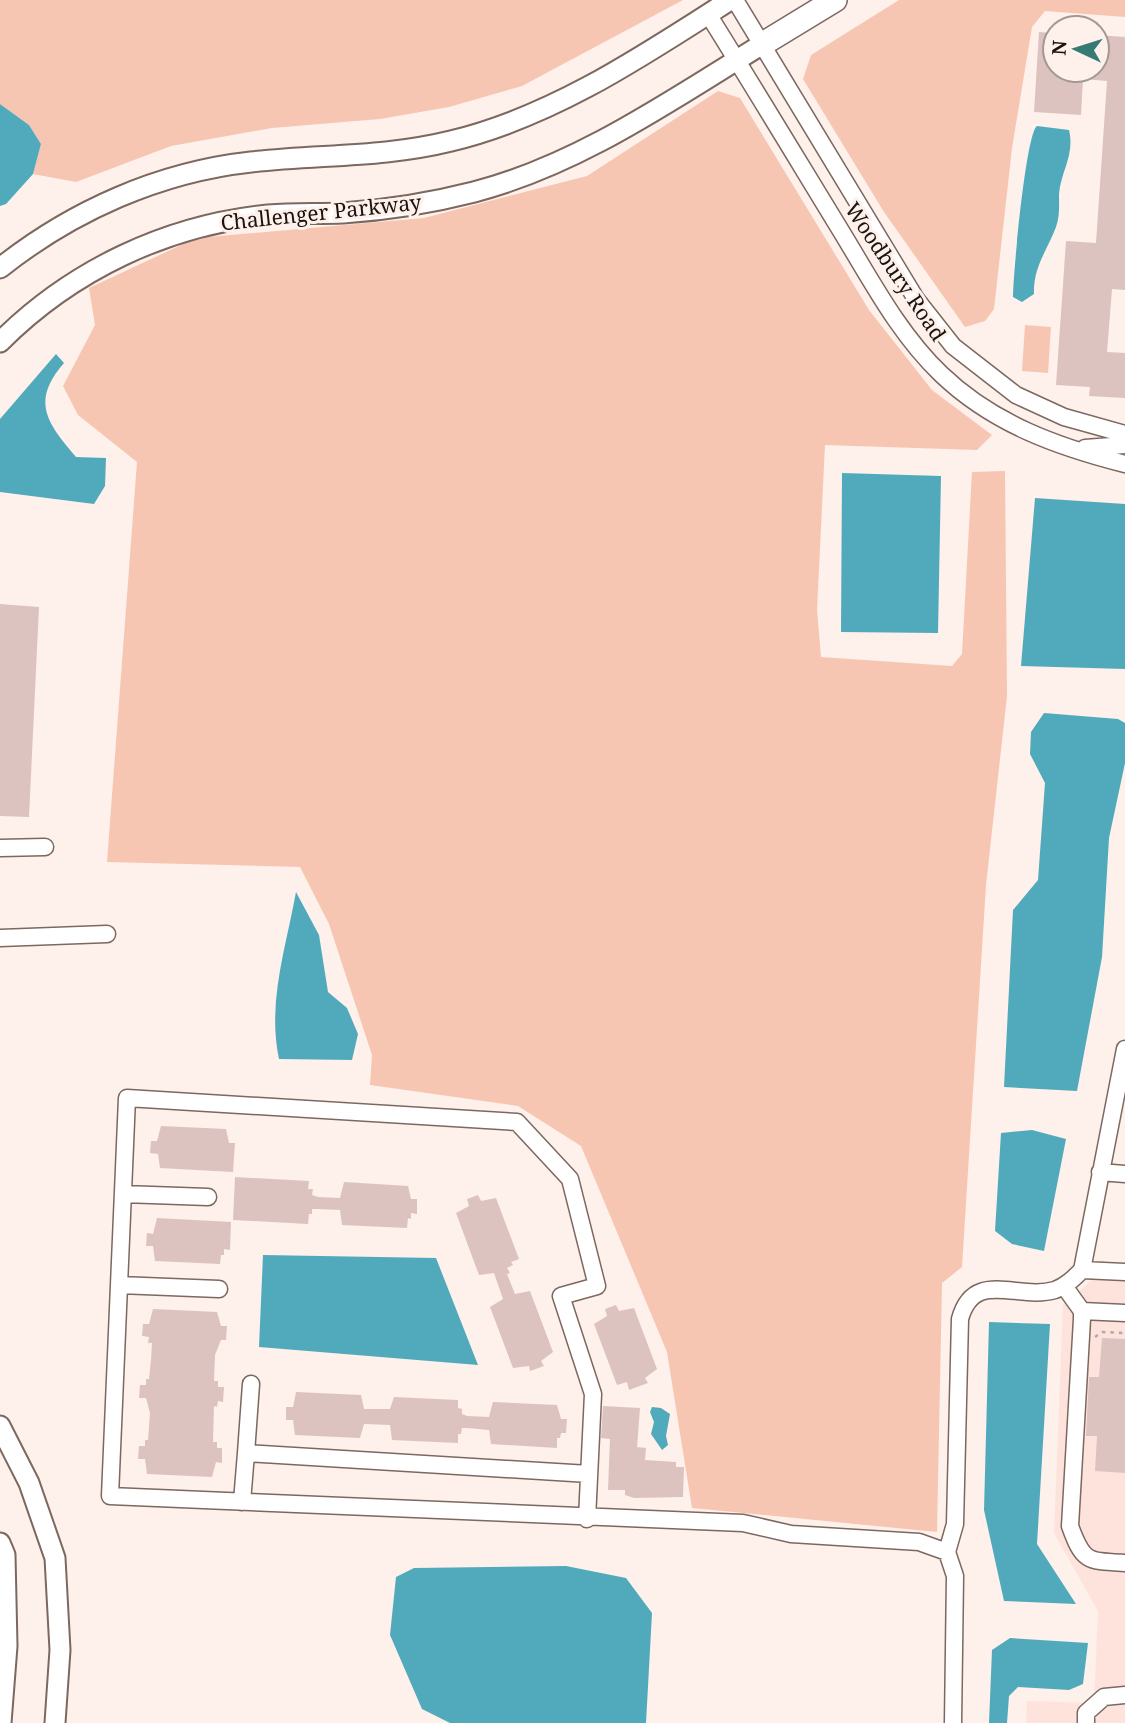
<svg xmlns="http://www.w3.org/2000/svg" width="1125" height="1723" font-family="'Noto Serif',serif">
	<rect width="100%" height="100%" fill="#fef0ea"/>
	<path fill="#fde3dc" d="M1092,1280L1125,1282V1723H1026L1027,1701L1094,1703L1098,1611L1054,1533L1063,1305Z"/>
	<path fill="#f7c6b2" d="M0,0H683L522,86L449,107L380,119L272,128L171,146L76,182L33,174L41,144L29,125L0,104Z
		M899,0H1125V17L1045,11L1032,27L1012,148L994,309L985,321L965,327L884,212L803,79L811,55Z
		M718,91L740,98L869,310L932,390L992,435L977,450L825,445L817,610L821,657L952,666L962,654L972,472L1005,471L1007,696L986,885L962,1267L942,1283L937,1532L692,1508L667,1352L581,1146L518,1106L370,1085L372,1055L329,924L300,867L107,862L137,462L78,415L63,386L95,325L89,288L196,238L424,218L587,176Z
		M1025,325L1051,327L1048,373L1022,371Z"/>
	<path fill="#51aabc" d="M0,104L29,125L41,144L33,174L6,204L0,206Z
		M1037,126L1069,130C1075,155 1061,171 1059,194C1059,205 1060,216 1056,227C1047,251 1033,267 1034,294L1022,302L1013,297C1013,275 1026,133 1037,126Z
		M56,354L64,363C31,401 46,422 76,457L106,458L105,486L94,504L0,492V419Z
		M842,473L941,476L938,633L841,632Z
		M1035,498L1125,504V669L1021,666Z
		M1044,713L1118,719L1125,723V763L1109,838L1102,957L1077,1091L1004,1087L1013,910L1038,880L1045,783L1030,754L1031,732Z
		M296,892L319,935L328,992L347,1008L358,1034L352,1060L279,1059C267,1002 286,948 296,892Z
		M1032,1130L1066,1139L1044,1251L1012,1244L995,1231L1001,1133Z
		M263,1255L436,1258L478,1365L259,1347Z
		M989,1322L1050,1324L1037,1544L1076,1604L1004,1601L984,1510Z
		M652,1407L661,1408L670,1414L666,1436L668,1445L662,1450L651,1434L654,1422L650,1412Z
		M566,1566L626,1578L652,1613L646,1723H450L422,1709L390,1635L396,1577L414,1568Z
		M1010,1638L1088,1643L1083,1684L1069,1690L1018,1687L1009,1696L1007,1723H989L992,1650Z"/>
	<path fill="#dcc3bf" d="M1039,32L1055,33V70H1097V35L1125,37V290L1112,289L1107,352L1125,353V398L1089,396L1090,387L1056,385L1066,241L1096,243L1107,81L1083,79L1081,115L1034,112Z
		M0,604L39,607L29,817L0,816Z
		M161,1126L226,1129L229,1143H235L233,1172L160,1168L158,1154L150,1153L151,1141H157Z
		M235,1177L309,1181L308,1189H313L312,1195L318,1197L340,1198L344,1182L408,1186L411,1199H417V1214L411,1213V1219L408,1218L407,1228L342,1225L340,1210L317,1209H312V1214H309L308,1224L233,1220Z
		M478,1195L481,1201L496,1198L519,1259L511,1262L513,1265L507,1268L510,1273L507,1274L515,1294L530,1291L553,1352L541,1361L544,1366L530,1371L529,1366L513,1368L490,1307L503,1299L494,1273L479,1275L456,1213L469,1206L467,1199Z
		M157,1218L231,1222L230,1250L224,1249V1255H221L220,1264L155,1261L153,1246H146L147,1233L153,1234Z
		M616,1305L619,1311L634,1308L657,1369L645,1378L648,1383L629,1390L627,1382L617,1385L594,1324L607,1316L605,1309Z
		M153,1309L217,1312L221,1326H227L226,1340H221L215,1355L214,1381H218V1387H224L223,1402L218,1401L217,1407L214,1406L213,1442H217V1448H222V1463L216,1462L212,1477L147,1474L145,1459H138L139,1446H145V1440H148L150,1413L146,1398H139L140,1385H146V1379H149L151,1360L152,1343H148L149,1337L142,1336L143,1324H149Z
		M1102,1338L1125,1339V1473L1095,1471L1097,1436H1086L1089,1377H1099Z
		M296,1392L361,1395L364,1409H390L394,1397L458,1400V1408L462,1409V1414L467,1416L489,1417L493,1402L557,1405L561,1419H567L566,1433H561L560,1438H557V1448L491,1444L489,1430L467,1428H462L461,1434H458V1443L392,1440L390,1425L364,1424L360,1438L295,1435L293,1420H286V1407H293Z
		M603,1406L640,1408L637,1447L646,1448L645,1460L676,1462V1467H684L683,1497L634,1498L625,1495V1490H608L610,1439L601,1438Z"/>
	<g fill="none" stroke-linecap="round" stroke-linejoin="round">
		<defs>
			<path id="minor" d="M735,0L916,299L953,346L1016,395L1064,417L1125,434
				M708,14C753,86 797,159 841,231C871,280 899,334 941,374C993,424 1058,447 1125,464
				M1085,448L1125,445
				M0,848L45,847
				M0,938L107,934
				M1100,1172L1125,1174
				M123,1194L208,1197
				M1082,1270L1125,1272
				M119,1285L219,1289
				M1064,1286L1082,1311V1319L1070,1526C1083,1562 1087,1561 1125,1563
				M1082,1311L1125,1313
				M246,1453L251,1384
				M242,1502L246,1453L589,1474
				M587,1519L593,1394L561,1296L597,1286L570,1179L517,1122L127,1098L110,1496L743,1523L791,1534L919,1542L947,1552
				M947,1552L955,1524L960,1319C974,1268 1018,1301 1055,1290C1066,1286 1074,1278 1082,1270L1125,1049
				M947,1552L955,1576L953,1723
				M1086,1723V1713L1104,1697L1125,1695"/>
			<path id="major" d="M0,268C72,211 159,172 251,162C320,154 382,158 451,141C552,117 643,56 730,0
				M0,342C72,270 167,225 268,215C293,213 318,214 343,213C387,210 431,203 474,192C578,165 670,101 761,45
				M0,1426L29,1483L55,1558L60,1650L55,1723
				M0,1543L5,1555L7,1646L1,1723"/>
			<path id="highway" d="M761,45L835,0"/>
		</defs>
		<use href="#minor" stroke="#7c685f" stroke-width="19"/>
		<use href="#major" stroke="#7c685f" stroke-width="23"/>
		<use href="#highway" stroke="#7c685f" stroke-width="26"/>
		<path stroke="#b5a9a4" stroke-width="2.5" stroke-dasharray="3.5 5" stroke-linecap="butt" d="M1095,1337L1102,1332L1125,1333"/>
		<use href="#minor" stroke="#fff" stroke-width="16"/>
		<use href="#major" stroke="#fff" stroke-width="19"/>
		<use href="#highway" stroke="#fff" stroke-width="23"/>
	</g>
	<g text-anchor="middle" stroke-width="6" stroke-linejoin="round" paint-order="stroke">
		<g font-size="21" fill="#1b1310" stroke="#fef0ea">
			<text transform="translate(321 213) rotate(-6)" y="7">Challenger Parkway</text>
			<text transform="translate(895 272) rotate(56)" y="7">Woodbury Road</text>
		</g>
	</g>
	<g transform="translate(1076 49) rotate(274)"><circle r="33" fill="#fef0ea" stroke="#a39893" stroke-width="2"/>
	<path d="M0-5L12 26L0 18L-12 26Z" fill="#347b73"/>
	<text y="-10" font-size="19" font-weight="bold" text-anchor="middle" fill="#1b1310">N</text>
	</g>
</svg>
